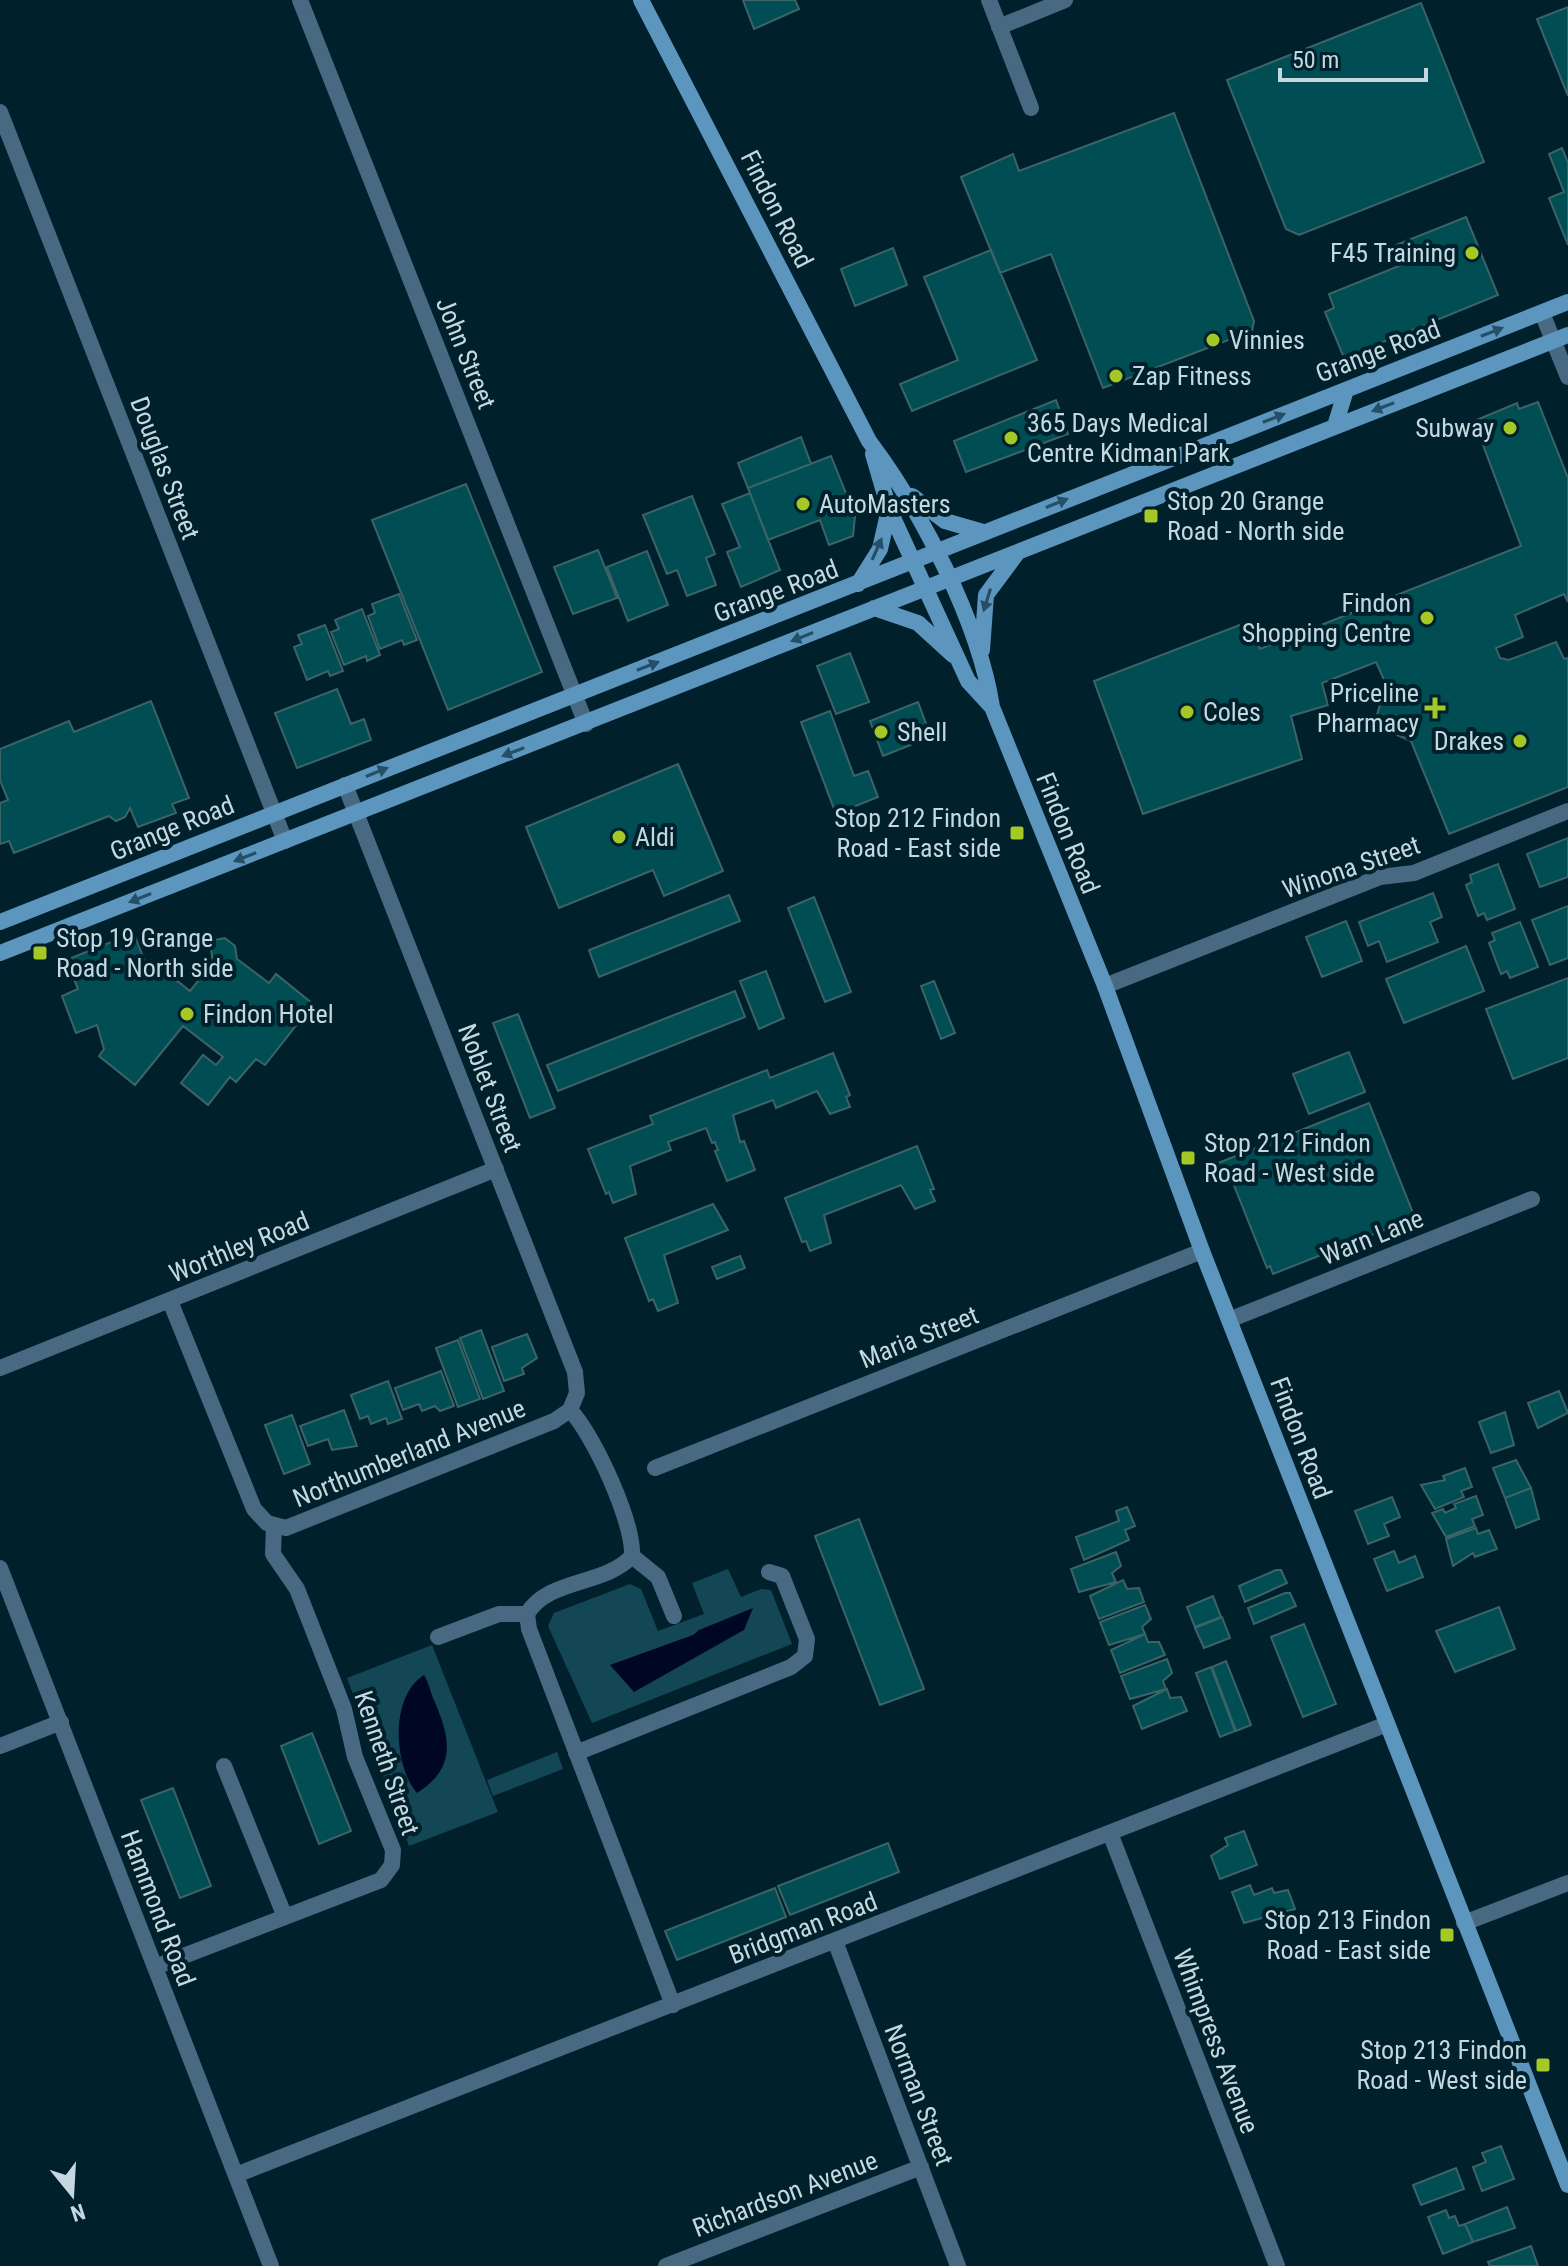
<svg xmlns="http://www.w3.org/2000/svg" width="1568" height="2266" font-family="'Roboto Condensed',sans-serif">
	<rect width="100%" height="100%" fill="#00212b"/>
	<path fill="#144756" d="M728,1569L741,1597L761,1589L771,1590L792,1644L592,1723L548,1626L554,1613L630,1584L641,1589L658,1631L704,1614L692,1583Z
		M432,1645L498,1812L409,1846L347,1678Z
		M557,1752L563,1769L493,1796L487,1780Z"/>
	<path fill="#000725" d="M753,1608L744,1630L634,1692L610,1665L693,1635L699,1630Z
		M424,1675C428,1681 430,1690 433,1698C450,1736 458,1767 417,1793C393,1765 390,1696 424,1675Z"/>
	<path fill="#004e53" stroke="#3c6467" stroke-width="2" d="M743,0H795L799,9L754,29Z
		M1421,3L1484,162L1299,235L1286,229L1227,80Z
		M1568,7V96L1537,19Z
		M1174,113L1254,321L1252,331L1103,388L1051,254L1000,273L961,177L1013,154L1019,171Z
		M1562,148L1568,163V245L1549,198L1564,192L1549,154Z
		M1466,217L1498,295L1344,358L1325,312L1334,308L1329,294L1404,264L1396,245Z
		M893,248L907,285L855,306L841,269Z
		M991,250L1037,360L912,411L900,384L958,360L924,277Z
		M1056,400L1068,434L966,472L954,441Z
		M1538,402L1568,478V602L1564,594L1515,615L1523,637L1496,648L1500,658L1509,660L1556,642L1564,659L1568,658V787L1449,834L1411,741L1374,725L1386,684L1376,662L1322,683L1328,705L1291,716L1302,759L1143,814L1094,681L1250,621L1260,649L1521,546L1474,421L1517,403L1519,409Z
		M801,437L811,464L748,488L738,463Z
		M831,456L855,516L853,536L829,545L820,520L768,540L748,488Z
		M466,484L542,672L448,710L372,520Z
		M750,493L780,570L741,587L727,552L740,547L722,504Z
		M692,496L715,554L706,558L716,585L687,596L677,570L667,574L643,515Z
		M598,550L617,598L573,614L554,567Z
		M647,551L668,605L628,621L607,567Z
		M399,594L417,640L404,645L402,640L380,649L368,616L375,613L372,604Z
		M362,609L380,655L367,661L366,656L344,665L331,632L339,629L335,620Z
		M325,625L343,671L330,676L328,671L307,680L294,647L302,644L298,635Z
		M850,653L869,702L836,714L817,666Z
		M337,689L351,724L364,719L371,740L297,768L275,713Z
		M151,701L189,798L172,804L176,813L138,827L130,808L125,817L116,821L109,816L14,853L9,841L0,844V803L8,800L0,780V749L69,721L74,732Z
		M918,702L931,737L883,756L870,721Z
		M830,711L854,776L868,771L878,797L836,814L801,722Z
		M678,764L723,871L664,896L653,870L559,908L526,827Z
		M1568,838V877L1540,887L1527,854Z
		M1498,864L1515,909L1487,920L1484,913L1478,916L1466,885L1472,882L1470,875Z
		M1433,893L1442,917L1430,922L1438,942L1387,962L1379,941L1368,946L1359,922Z
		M729,895L740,921L599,977L589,950Z
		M814,897L851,992L825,1002L788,908Z
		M1568,906V958L1550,965L1532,920Z
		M1346,921L1362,961L1322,977L1306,937Z
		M1520,922L1538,967L1510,978L1507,971L1501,974L1489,943L1495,940L1492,933Z
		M134,933L145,962L151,960L190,991L213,963L211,949L215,940L225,938L235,946L237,959L269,983L276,974L313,1004L265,1065L256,1059L236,1082L230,1077L208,1105L181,1083L203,1055L216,1065L223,1057L183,1026L135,1085L99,1056L104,1049L97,1025L76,1033L62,996L78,989L66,960Z
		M1466,946L1484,991L1404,1023L1386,979Z
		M766,971L784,1018L759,1029L740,981Z
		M1568,978V1058L1513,1079L1486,1009Z
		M934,981L955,1033L941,1039L921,986Z
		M735,991L745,1017L558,1091L547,1065Z
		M518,1014L555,1108L530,1118L493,1023Z
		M1349,1052L1365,1092L1309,1114L1293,1074Z
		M833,1053L850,1095L846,1097L850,1107L830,1114L817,1091L776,1108L773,1100L733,1115L740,1142L744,1141L755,1170L727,1181L715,1151L718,1150L715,1142L712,1143L706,1128L668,1142L671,1150L630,1166L636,1194L613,1203L609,1192L606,1194L588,1149L653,1124L650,1116L767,1070L770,1078Z
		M1369,1103L1415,1218L1273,1274L1270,1266L1267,1268L1231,1178L1220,1182L1213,1165Z
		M917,1146L934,1189L930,1190L935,1201L915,1209L901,1185L824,1215L831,1243L810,1251L806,1241L802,1242L785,1198Z
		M713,1204L728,1230L664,1255L678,1303L658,1311L653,1299L649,1301L625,1238Z
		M740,1256L745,1268L717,1279L712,1267Z
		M481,1330L504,1391L483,1399L460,1338Z
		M527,1334L537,1358L522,1368L524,1374L504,1381L492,1347Z
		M458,1340L480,1399L458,1407L436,1348Z
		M441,1371L454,1406L440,1411L435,1406L422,1411L419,1404L403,1410L395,1388Z
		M388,1381L402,1419L388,1424L386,1418L371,1424L368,1416L360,1419L351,1395Z
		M1559,1391L1568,1413L1538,1428L1528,1403Z
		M344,1410L357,1446L332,1450L328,1439L308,1446L300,1426Z
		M1505,1412L1514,1445L1491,1453L1479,1422Z
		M292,1415L310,1464L284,1474L265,1425Z
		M1516,1460L1531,1488L1505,1498L1493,1468Z
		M1465,1468L1472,1487L1461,1491L1464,1497L1435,1509L1421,1485L1445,1480L1443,1476Z
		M1531,1488L1539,1519L1516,1528L1505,1498Z
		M1476,1496L1483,1515L1472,1519L1475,1526L1446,1537L1432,1513L1443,1509L1445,1513L1456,1508L1454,1504Z
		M1392,1497L1400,1517L1384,1524L1389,1536L1368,1544L1355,1511Z
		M1127,1507L1135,1526L1125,1530L1129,1540L1084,1560L1076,1537L1119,1521L1116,1511Z
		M859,1519L924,1689L880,1705L815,1536Z
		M1476,1528L1478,1534L1489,1530L1497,1549L1475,1557L1473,1553L1453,1566L1446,1539Z
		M1394,1551L1399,1563L1415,1556L1423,1577L1387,1591L1374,1559Z
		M1116,1552L1121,1566L1112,1573L1116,1582L1079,1592L1071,1569Z
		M1276,1570H1281L1287,1583L1245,1602L1239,1586Z
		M1123,1580L1127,1589L1139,1588L1144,1602L1099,1619L1090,1596Z
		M1285,1593H1290L1296,1606L1254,1624L1248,1608Z
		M1213,1596L1221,1617L1195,1627L1187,1607Z
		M1145,1605L1151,1619L1142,1627L1145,1634L1109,1645L1100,1622Z
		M1499,1607L1515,1649L1455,1672L1436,1631Z
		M1222,1617L1230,1638L1204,1648L1195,1628Z
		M1304,1624L1336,1704L1303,1717L1271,1637Z
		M1145,1634L1148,1642H1159L1165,1655L1120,1673L1111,1650Z
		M1167,1659L1172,1673L1163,1681L1166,1689L1130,1699L1121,1676Z
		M1226,1661L1251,1725L1236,1731L1212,1667Z
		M1211,1667L1235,1731L1220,1737L1196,1673Z
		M1167,1689L1170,1698L1181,1697L1187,1711L1142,1729L1133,1706Z
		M312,1733L351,1831L319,1844L281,1746Z
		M173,1788L211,1886L180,1898L141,1800Z
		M1244,1831L1257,1865L1220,1879L1211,1856L1228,1845L1225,1838Z
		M888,1843L899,1872L790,1915L778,1886Z
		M1250,1885L1254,1895L1272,1888L1274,1893L1288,1890L1295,1909L1244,1923L1232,1892Z
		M775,1888L786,1917L677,1960L665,1931Z
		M1501,2146L1514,2179L1482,2191L1473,2167L1486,2162L1482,2153Z
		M1456,2168L1464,2189L1421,2205L1413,2185Z
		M1507,2207L1515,2228L1473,2242L1465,2224Z
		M1446,2210L1449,2218L1455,2216L1459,2226L1465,2224L1473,2242L1443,2254L1428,2217Z
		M1531,2246L1538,2266H1490L1488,2262Z"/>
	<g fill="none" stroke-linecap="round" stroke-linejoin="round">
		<path stroke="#476982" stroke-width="16" d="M300,0L586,724
			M989,0L1031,108
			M999,27L1065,0
			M0,112L285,841
			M1542,313L1568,377
			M345,785L575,1372L577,1393L570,1410
			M1105,986L1380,877L1414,873L1568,811
			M170,1301L254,1509L267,1523L286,1528L554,1421L570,1410
			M1229,1320L1532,1199
			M0,1368L496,1169
			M570,1410C594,1435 634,1523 632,1556C605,1586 548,1578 527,1614L529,1629L673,2005
			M655,1468L1202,1251
			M632,1556L658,1577L674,1616
			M0,1568L271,2266
			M438,1637L499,1614H527
			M0,1746L61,1722
			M576,1753L791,1667L805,1656L807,1639L782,1576L769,1572
			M224,1766L285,1917
			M1110,1833L1277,2266
			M1464,1923L1568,1883
			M835,1941L958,2266
			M155,1967L381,1880L392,1865L393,1850L355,1757L344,1709L297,1589L273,1554L274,1526
			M236,2175L1387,1724
			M666,2266L921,2167"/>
		<path stroke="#5c95be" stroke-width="16" d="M641,0L869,441C921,510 979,622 992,707L1105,986L1202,1251L1568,2185
			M1335,426L1346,390
			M873,454L889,509L968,681L991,706
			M912,496L945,521L983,532
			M858,584L880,549L889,509
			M874,608L918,623L953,655
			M982,650L986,595L1018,552
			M0,922L1568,302
			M0,953L1568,335"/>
	</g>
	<defs><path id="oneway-solid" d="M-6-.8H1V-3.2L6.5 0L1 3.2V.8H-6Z" transform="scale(2)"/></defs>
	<g fill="#254f66">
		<use href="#oneway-solid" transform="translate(1492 332) rotate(-21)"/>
		<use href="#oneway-solid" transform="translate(1383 407) rotate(159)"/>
		<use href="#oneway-solid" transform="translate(1274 418) rotate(-21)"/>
		<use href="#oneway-solid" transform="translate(1057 503) rotate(-22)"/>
		<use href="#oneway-solid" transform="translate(877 549) rotate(-66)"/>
		<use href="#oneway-solid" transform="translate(987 600) rotate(107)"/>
		<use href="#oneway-solid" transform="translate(802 637) rotate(158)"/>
		<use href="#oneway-solid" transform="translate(648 666) rotate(-21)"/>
		<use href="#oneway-solid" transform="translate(513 752) rotate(159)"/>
		<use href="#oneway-solid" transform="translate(377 772) rotate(-22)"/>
		<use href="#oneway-solid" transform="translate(245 857) rotate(159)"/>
		<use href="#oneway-solid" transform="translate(140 898) rotate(158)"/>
	</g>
	<g fill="#a4c825" stroke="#00212b" stroke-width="3">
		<circle cx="1472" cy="253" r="8"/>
		<circle cx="1213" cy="340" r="8"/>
		<circle cx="1116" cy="376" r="8"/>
		<circle cx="1510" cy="428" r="8"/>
		<circle cx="1011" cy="438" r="8"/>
		<circle cx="803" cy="504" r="8"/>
		<rect x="1143" y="508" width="16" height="16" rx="4"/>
		<circle cx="1427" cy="618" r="8"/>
		<path d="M1431 696h8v8h8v8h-8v8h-8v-8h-8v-8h8z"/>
		<circle cx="1187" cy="712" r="8"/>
		<circle cx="881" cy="732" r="8"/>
		<circle cx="1520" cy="741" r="8"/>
		<rect x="1009" y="825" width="16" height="16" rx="4"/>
		<circle cx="619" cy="837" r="8"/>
		<rect x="32" y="945" width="16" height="16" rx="4"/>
		<circle cx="187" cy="1014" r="8"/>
		<rect x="1180" y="1150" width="16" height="16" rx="4"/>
		<rect x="1439" y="1927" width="16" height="16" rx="4"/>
		<rect x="1535" y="2057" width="16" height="16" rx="4"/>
	</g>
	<g text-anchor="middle" stroke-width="8" stroke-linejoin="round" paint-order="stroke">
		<g font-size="26" fill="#c5d8df" stroke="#00212b">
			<text transform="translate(777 209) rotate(63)" y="9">Findon Road</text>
			<text transform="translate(1378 351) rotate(-21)" y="9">Grange Road</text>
			<text transform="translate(466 353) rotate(68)" y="9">John Street</text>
			<text transform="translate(165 468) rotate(69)" y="9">Douglas Street</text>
			<text transform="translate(776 591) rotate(-21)" y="9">Grange Road</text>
			<text transform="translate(172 828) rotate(-22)" y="9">Grange Road</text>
			<text transform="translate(1068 833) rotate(68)" y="9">Findon Road</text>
			<text transform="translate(1351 867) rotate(-19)" y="9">Winona Street</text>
			<text transform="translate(490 1088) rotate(69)" y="9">Noblet Street</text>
			<text transform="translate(1372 1237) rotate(-22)" y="9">Warn Lane</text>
			<text transform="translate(239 1247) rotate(-22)" y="9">Worthley Road</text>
			<text transform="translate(919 1337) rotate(-22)" y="9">Maria Street</text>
			<text transform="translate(1301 1438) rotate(69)" y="9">Findon Road</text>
			<text transform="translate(409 1453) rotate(-22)" y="9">Northumberland Avenue</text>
			<text transform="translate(387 1763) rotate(71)" y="9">Kenneth Street</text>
			<text transform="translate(158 1908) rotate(69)" y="9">Hammond Road</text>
			<text transform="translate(803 1928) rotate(-21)" y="9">Bridgman Road</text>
			<text transform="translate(1216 2041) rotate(69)" y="9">Whimpress Avenue</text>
			<text transform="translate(919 2095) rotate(69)" y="9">Norman Street</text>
			<text transform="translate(785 2194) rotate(-21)" y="9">Richardson Avenue</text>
		</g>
		<g font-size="26" fill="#c5d8df" stroke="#00212b" text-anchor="start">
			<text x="1456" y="262" text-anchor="end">F45 Training</text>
			<text x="1229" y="349">Vinnies</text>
			<text x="1132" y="385">Zap Fitness</text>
			<text x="1027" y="432">365 Days Medical<tspan x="1027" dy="30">Centre Kidman Park</tspan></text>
			<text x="1494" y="437" text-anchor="end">Subway</text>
			<text x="1167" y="510">Stop 20 Grange<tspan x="1167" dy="30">Road - North side</tspan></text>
			<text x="819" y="513">AutoMasters</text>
			<text x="1411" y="612" text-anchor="end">Findon<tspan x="1411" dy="30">Shopping Centre</tspan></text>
			<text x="1419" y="702" text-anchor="end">Priceline<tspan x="1419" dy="30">Pharmacy</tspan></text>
			<text x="1203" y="721">Coles</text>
			<text x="897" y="741">Shell</text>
			<text x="1504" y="750" text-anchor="end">Drakes</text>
			<text x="1001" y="827" text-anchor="end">Stop 212 Findon<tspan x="1001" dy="30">Road - East side</tspan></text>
			<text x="635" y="846">Aldi</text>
			<text x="56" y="947">Stop 19 Grange<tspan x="56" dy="30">Road - North side</tspan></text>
			<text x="203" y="1023">Findon Hotel</text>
			<text x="1204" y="1152">Stop 212 Findon<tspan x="1204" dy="30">Road - West side</tspan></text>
			<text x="1431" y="1929" text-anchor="end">Stop 213 Findon<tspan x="1431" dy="30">Road - East side</tspan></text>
			<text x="1527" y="2059" text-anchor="end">Stop 213 Findon<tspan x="1527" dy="30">Road - West side</tspan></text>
		</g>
	</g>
	<g transform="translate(72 2194) rotate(162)" stroke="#00212b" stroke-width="6" paint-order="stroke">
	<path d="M0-6L14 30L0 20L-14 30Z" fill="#c5d8df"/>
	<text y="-12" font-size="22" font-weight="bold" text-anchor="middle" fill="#c5d8df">N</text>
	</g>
	<path d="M1280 68v12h146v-12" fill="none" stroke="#c5d8df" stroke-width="4"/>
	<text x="1292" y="68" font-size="24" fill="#c5d8df" stroke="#00212b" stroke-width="6" paint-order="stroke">50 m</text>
</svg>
